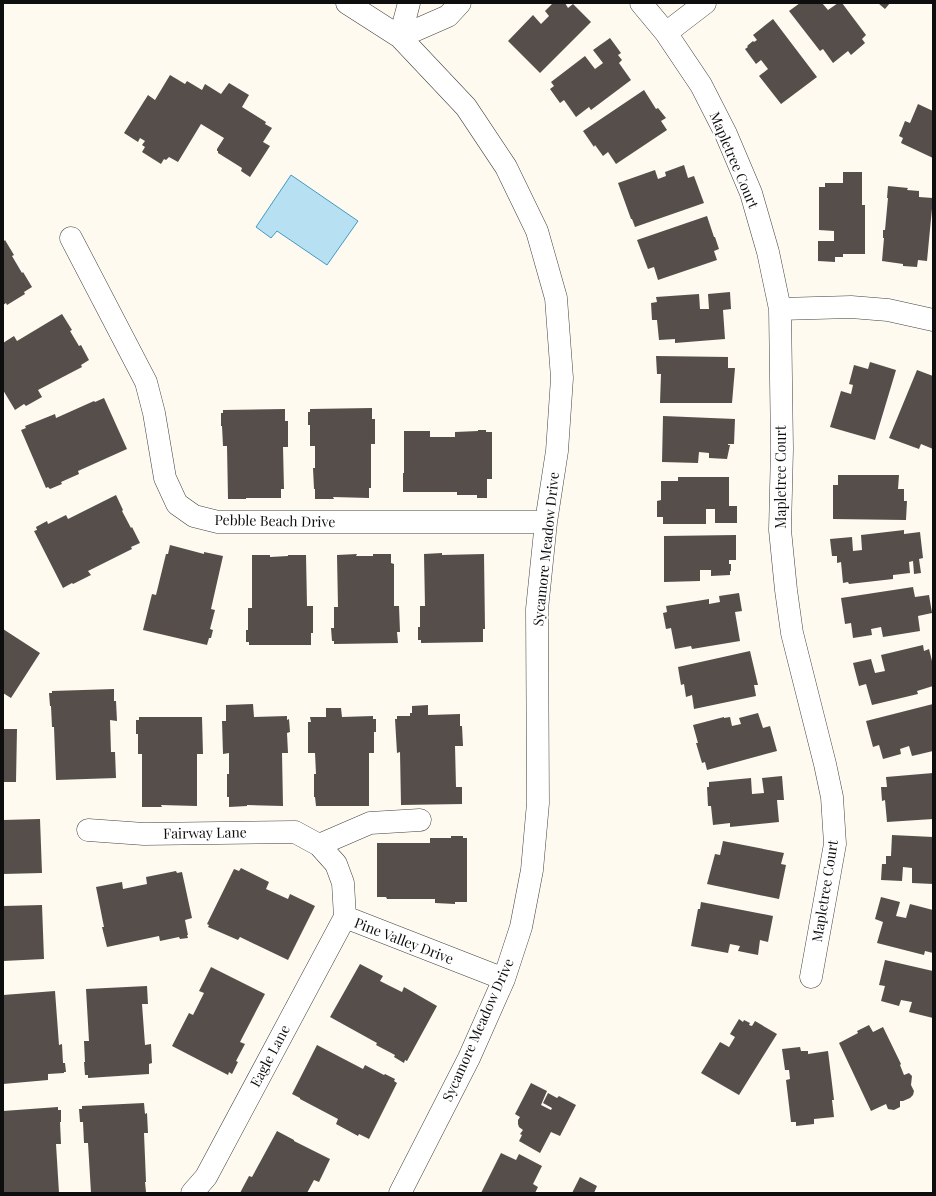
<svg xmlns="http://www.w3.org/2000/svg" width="936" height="1196" font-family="'Playfair Display',serif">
	<rect width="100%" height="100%" fill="#fefaef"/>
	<path fill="#b7e0f2" stroke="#439ac4" d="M291,175L358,221L327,265L277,231L271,238L256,227Z"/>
	<path fill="#564e4b" d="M553,3H565L568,8L573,4L591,22L540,73L508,41L533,15L541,24L549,16L545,11Z
		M800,3H822L828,10L838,3H842L866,35L862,39L865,43L851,55L848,51L833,63L823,49L820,51L789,11Z
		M878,3H890L885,9Z
		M773,19L817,77L781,104L759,76L768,69L761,60L756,64L745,49L748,47L747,46L753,41L754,42L757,40L753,35Z
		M610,38L621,53L618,55L622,60L619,63L631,80L591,110L589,107L576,117L564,100L560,103L550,89L554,86L551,82L585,56L595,69L603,63L593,50Z
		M170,75L185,84L187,81L202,90L205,84L221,94L229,83L249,95L242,107L266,122L265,124L272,128L263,142L270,146L250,177L241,171L242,168L218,153V151H217V149L224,138L201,124L178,162L169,157L166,160L164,159L161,164L142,152L145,147L142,145L145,141L140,138L138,142L124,133L148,95L155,100Z
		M644,90L656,109L658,108L666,118L661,121L667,130L616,164L608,152L603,156L595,145L594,147L583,131Z
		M918,104L933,111V158L901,143L903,138L899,136L905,121L910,123Z
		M684,165L688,178L694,176L704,203L635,227L632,219H631L618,183L655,170L658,179L666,176L665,172Z
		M843,172H862V205H865V254H843V257H835V262L818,261V241H834V231L819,230V187H825V183H843Z
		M888,186L908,188L907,190L919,191V197L933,198L927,261L918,260L917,267L903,266V264L882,261L884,238H883V230H885L888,198H887Z
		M707,216L714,237H715L719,249L714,251L717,260L658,280L654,267L648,269L637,240Z
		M5,240L14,255L12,256L22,273L23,272L32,287L24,292L25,294L7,305L6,303L3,305V242Z
		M730,292L731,309L723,310L725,339L675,343V339L659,340L657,320H652L651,303L657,302L656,297L699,294L700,309H709L708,294Z
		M62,314L72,330L70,331L79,346L81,345L89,360L81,365L82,367L38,390L42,397L26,406L24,404L15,410L3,390V343L14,336L17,341Z
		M656,356L728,357V368H735L732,403H660L661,374H657Z
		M870,362L896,370L875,440L830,427L841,391L851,394L853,385L849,384L854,365L868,369Z
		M917,370L933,376V449L921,444L919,449L889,438Z
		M104,398L127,449L78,471L79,474L61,482L62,484L50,489L48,487L46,488L21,430L26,428L25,426L55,414L56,418L94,401L95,402Z
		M372,408V419H375V444H371V488H369V498L333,497L334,499H315V489H314L313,468H315V446H310V425H308V412H310V409Z
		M285,409V421H288V447H283L284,489H281V498H246V499H228L227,446H223L222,426H221V413H223V410Z
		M663,416L735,419L734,444H728V445H730L727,459L709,458V453L699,452L698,463L662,462Z
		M478,430H486V432H492V479H487V498H477V495H457V492H403V473H404V431H430V437H455V432L478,431Z
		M838,475H899L898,489H904V501H907L906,520L833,519V485H838Z
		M678,477H729V506H737V523H715V509H706V524H663V517H657V501L661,500V481H678Z
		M116,495L123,510L122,511L131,528L132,527L140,543L131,547L132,549L88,571L91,575L73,584L72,583L63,588L34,531L37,530L36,527L47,521L48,524L66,515L68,519Z
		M904,530V534L920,532L923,558L919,559L921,573L914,574L913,561L909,562L910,573L893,575V579L849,584L848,582L843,583L841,562L837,563V556H832L830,539L852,537L853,551L862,550L861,535Z
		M736,535V560H729V564H731V571H730V575L711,576V570H700V581L664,582V536Z
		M170,545L204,554V552L223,556L211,609L215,610L210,629L213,630L211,638H209L207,645L143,630L152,594L156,595L166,554H168Z
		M442,553V555L484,554L485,629H483V642L421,643V640H418V627H420V606H425L424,554Z
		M357,554L356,556H373V554H391V563L394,564V606H399L400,632H397L398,643L334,644V641H332L331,628H334V607H338L337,555Z
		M252,555H270V557L288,556V555H306L307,606H313V633H311V645H249V642H246V630H248V608H252Z
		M913,587L915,597L929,595L932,613L918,616L920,631L883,637L881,627L871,629L872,635L853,638L851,623L845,624L841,598Z
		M739,593L742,611L735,612L740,641L692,649L691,646L675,649L671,628L666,629L663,613L667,612L666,606L709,599V604L720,602L719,596Z
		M3,629L40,653L11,698L3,693Z
		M923,645L924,651L929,649L933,665V686L917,691L918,694L872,705L866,684L859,686L853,663L871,659L875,673L885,671L881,655Z
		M750,651L758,685H754L756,696L694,709L692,695L686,697L684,684L681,685L678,667Z
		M114,689V701H116L117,721L110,720L111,752H115L116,778L56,780L54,727H52L51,706H50L49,693H52V691Z
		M253,704L254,717L287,716V720L289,719L290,732L287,733L288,753H282L283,806L247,805V806L229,807V797H227V774H229V753L223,754L222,721H226V705Z
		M933,704V751L912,756L909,746L900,749L901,754L883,759L879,745L873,747L866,721Z
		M428,705V715L460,714V726H462L463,746H455L456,787H462V804L401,805L400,752L397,753L395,719H397V716H410V713H412V706Z
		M326,708H341L342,717L373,716V719H376V732H374V753H369V806H316L315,797H314V774H316L315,753H308V722H311L310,717H326Z
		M758,713L763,728L770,726L777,751L707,770L705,762L702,763L696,743H698L693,725L724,717V718L730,717L732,726L741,724L739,718Z
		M139,717H202L203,754H197V806L161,805L162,807H142V754H138V734H136V720H139Z
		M3,729H17L16,782H3Z
		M933,773V819L887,822L885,800L882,801L881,787H887L886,777Z
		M782,776L784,800H777L779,822L730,827V823L713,825L711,806H708L707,787H709V782L751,778L752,794L764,793L762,778Z
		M40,819L42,873L3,874V820Z
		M892,835L933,837V884L912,883V868L903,867L902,881L881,880L882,864H886V856H891Z
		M451,836H463V838H467V902H455V904L435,903V899H387L386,897H377V843H430V838H451Z
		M723,841L784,853L781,864L786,865L779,899L707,884L715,854L720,855Z
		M241,868L269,882L266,889L288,899L290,894L315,906L288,960L240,937L238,940L208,927L209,925L207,924L234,869L239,871Z
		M176,871L177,873L182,872L192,918L185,920L188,935H187L188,938L180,939L179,937L160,941L159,936L107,947L102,927H104L96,887L122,882L123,889L147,884L146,877Z
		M881,897L900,902L896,916L906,918L910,904L933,910V953L925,951L924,955L877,943L883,922L875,919Z
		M701,902L773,916L768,942L760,940L758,955L738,951L740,946L730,944L728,953L691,946L698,909H700Z
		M42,905L44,959L3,961V906Z
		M885,960L933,971V1018L909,1012L912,1002L901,1000L899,1006L881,1001L885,986L879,985Z
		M360,964L383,976L380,981L402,992L404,987L437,1006L407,1061L405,1060L404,1063L394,1057L395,1055L376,1045L377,1043L330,1017Z
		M211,967L265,994L240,1042L245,1044L236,1061L238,1062L232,1074L229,1072L228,1075L172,1046L189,1013L193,1015L204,993L199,991Z
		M147,986L148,1004H142L145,1045L151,1044L152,1063L149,1064V1074L88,1078V1075H85L84,1062H85L84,1041H89L86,989Z
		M55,991L59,1045L62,1044L63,1063H65L66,1072H64V1073L48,1074V1080L3,1084V1046H4L3,995Z
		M739,1019L743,1022L744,1020L750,1023L749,1025L752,1026L755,1021L777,1034L739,1095L701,1073L720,1042L729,1047L735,1037L730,1034Z
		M869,1025L873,1032L883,1027L901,1064L900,1065L904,1075L909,1073L912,1076L911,1085L914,1091L913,1095L910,1098L903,1101H900V1107L894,1110L888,1109L886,1104L871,1111L839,1043L858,1033L857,1031Z
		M317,1045L363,1069L365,1065L384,1075L385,1074L395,1079L394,1081L397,1083L369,1139L359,1134L358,1136L336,1124L338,1119L300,1099V1098L292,1094Z
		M800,1047L801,1051H808V1054L828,1051L834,1100H832L834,1117L814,1119V1124L796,1126V1122H791L786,1080L790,1079L789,1070H785L782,1049Z
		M531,1083L547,1091L541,1105L551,1110L552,1108L543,1103L548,1093L557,1098L559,1096L576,1105L560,1136L551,1132L540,1153L519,1141L522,1135L520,1134L523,1130L519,1127L518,1124V1120L520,1117L515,1114Z
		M144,1103L145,1114L147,1113L148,1133H144L146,1182H145L146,1192L91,1193L88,1143H84L83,1122H80L79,1109H82V1106Z
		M58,1107V1110H61V1122H60L61,1144H56L59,1193H3V1172H4L3,1111Z
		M277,1131L294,1140V1141L330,1159L319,1182L314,1180L307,1193H240L249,1176L252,1177Z
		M501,1153L516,1160L519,1154L542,1166L533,1184L538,1187L535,1193H481Z
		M580,1177L597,1186L594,1193H572Z"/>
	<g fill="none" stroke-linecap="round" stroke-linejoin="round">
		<defs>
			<path id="minor" d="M347,3L400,37L466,107L506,167L537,231L556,298L562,378L557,451L546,522L537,609L538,803L532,870L521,927L504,979L469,1058L400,1193
				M641,3L666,33L701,85L726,134L751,193L768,252L780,309L782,449L780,530L786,590L792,633L825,764L832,797L835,844L811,977
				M666,33L705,3
				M400,37L448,16L460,3
				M400,37L409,3
				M71,238L146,382L154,413L165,478L177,504L194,516L218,522H546
				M780,309L851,307L888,310L933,320
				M420,820L370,823L319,845L336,864L343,883L345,917L504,979
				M88,830L144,834L295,832L319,845
				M192,1193L206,1177L345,917"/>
		</defs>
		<use href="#minor" stroke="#414141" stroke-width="23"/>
		<use href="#minor" stroke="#fff" stroke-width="22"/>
	</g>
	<g text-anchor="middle" stroke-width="4" stroke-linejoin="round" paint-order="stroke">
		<g font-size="14" fill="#0e0e0e" stroke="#fff">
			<text transform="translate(734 160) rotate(67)" y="5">Mapletree Court</text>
			<text transform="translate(781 477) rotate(-90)" y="5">Mapletree Court</text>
			<text transform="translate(275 521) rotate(1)" y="5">Pebble Beach Drive</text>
			<text transform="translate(546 549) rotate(-84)" y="5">Sycamore Meadow Drive</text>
			<text transform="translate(205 833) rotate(-1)" y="5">Fairway Lane</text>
			<text transform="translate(825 891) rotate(-81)" y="5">Mapletree Court</text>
			<text transform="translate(404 941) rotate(21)" y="5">Pine Valley Drive</text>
			<text transform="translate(478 1030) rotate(-66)" y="5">Sycamore Meadow Drive</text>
			<text transform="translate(270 1056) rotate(-62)" y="5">Eagle Lane</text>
		</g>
	</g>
	<rect width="936" height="1196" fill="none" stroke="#0e0e0e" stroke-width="8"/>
</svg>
